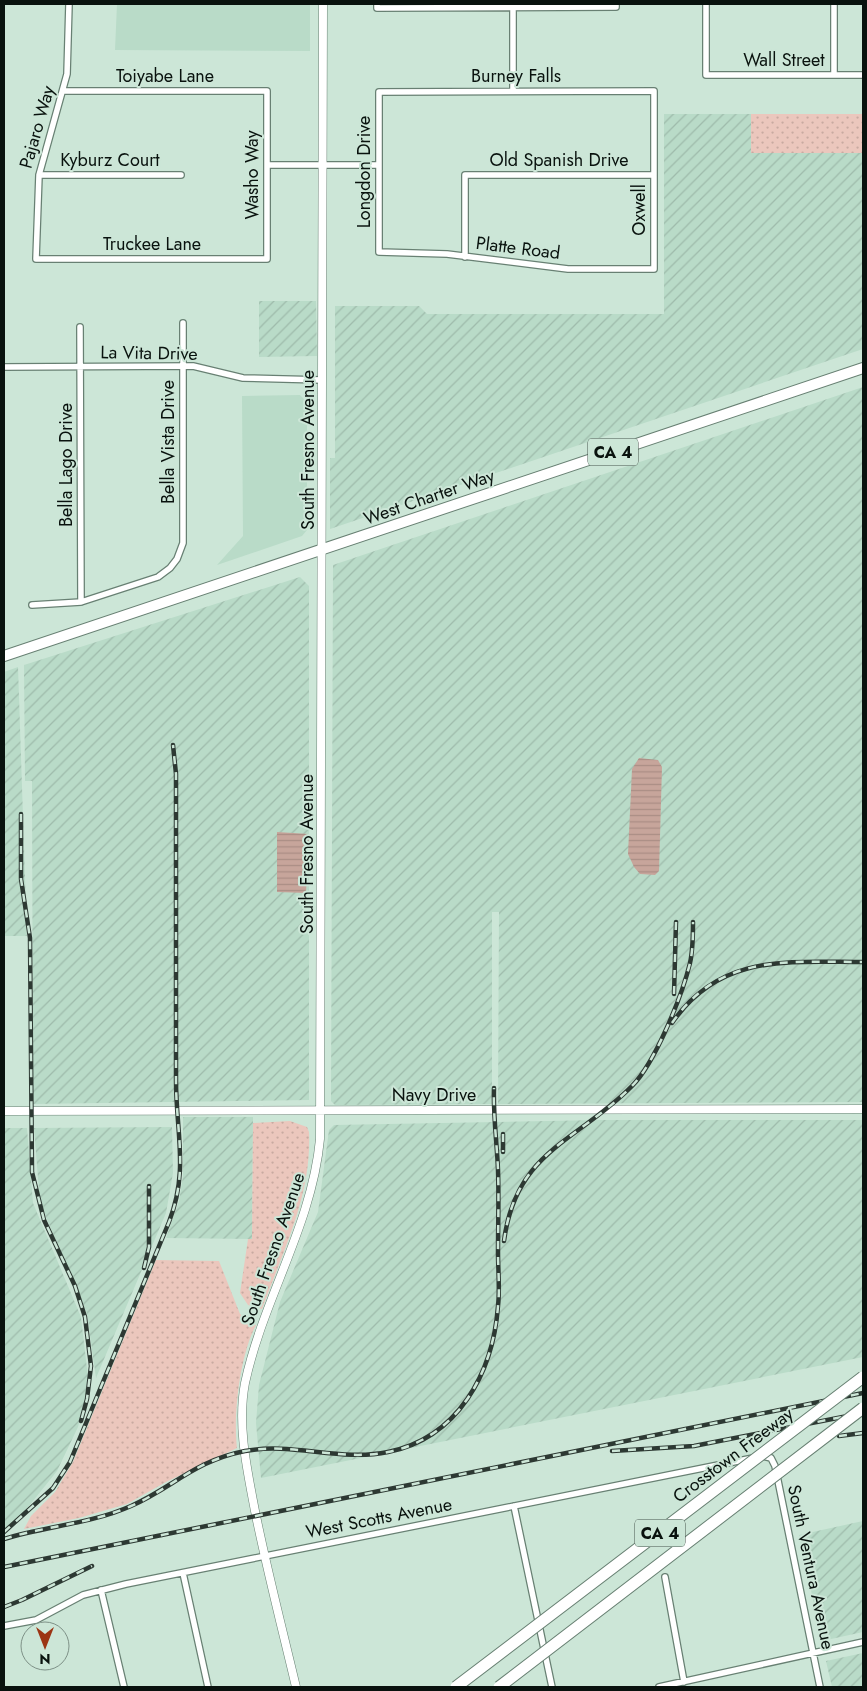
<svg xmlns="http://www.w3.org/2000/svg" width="867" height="1691" font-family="Jost,sans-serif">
	<defs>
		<pattern id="industrial-furrows" width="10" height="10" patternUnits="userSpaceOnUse" patternTransform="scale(1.25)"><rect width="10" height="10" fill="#b9dbc8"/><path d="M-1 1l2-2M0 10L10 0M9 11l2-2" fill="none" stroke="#9ebbab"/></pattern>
		<pattern id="grass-dots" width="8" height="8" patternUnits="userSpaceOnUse" patternTransform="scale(1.25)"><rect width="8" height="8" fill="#ebc7bd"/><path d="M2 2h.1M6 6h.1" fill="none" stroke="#c8aaa1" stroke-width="1.8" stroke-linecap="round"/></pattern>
		<pattern id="water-rules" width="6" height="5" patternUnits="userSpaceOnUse" patternTransform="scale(1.25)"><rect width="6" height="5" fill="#c7a59b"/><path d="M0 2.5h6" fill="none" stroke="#aa8d84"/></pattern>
	</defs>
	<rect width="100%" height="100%" fill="#cce6d7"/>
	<path fill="#b9dbc8" d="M117,4H310V51L115,50Z
		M300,395L307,402V530L302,536L217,565L243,536L242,396Z"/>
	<path fill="url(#industrial-furrows)" d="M664,114H751V153H863V349L330,529V458H335V306H419L427,314H664Z
		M259,301H316L317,356L259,357Z
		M863,387V1102L498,1104L499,912H492V1104L335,1105L331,1101L333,565Z
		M300,577L309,586V1100L33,1104L32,781H25L24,665Z
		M18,667L27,936H4V672Z
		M183,1117H253L252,1239L166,1238L179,1201L183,1176Z
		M600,1120H863V1357L261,1478L256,1423L259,1385L280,1302L318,1212L329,1130L334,1125Z
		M172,1127L173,1173L166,1213L96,1378L87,1314L40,1203L34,1128Z
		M4,1128H27L33,1203L81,1317L89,1386L78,1427L57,1471L21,1516L4,1529Z
		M863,1521V1632L822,1641L799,1535Z
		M863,1653V1687H832L826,1661Z"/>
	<path fill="url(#grass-dots)" d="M751,114H863V153H751Z
		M290,1121L307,1127L309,1132C312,1195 283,1251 262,1309L248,1305L240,1293L248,1239H252L253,1123Z
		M156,1260L219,1261L240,1314L256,1325C240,1355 233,1414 237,1448L166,1482L127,1504L79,1518L24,1529L31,1516L55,1492L73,1462Z"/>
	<path fill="url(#water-rules)" d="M639,758L658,760L662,767L659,871L655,875L640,874L634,867L628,854L632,769Z
		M277,832L309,834L306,893L277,892Z"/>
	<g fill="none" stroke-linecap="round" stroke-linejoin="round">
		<defs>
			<path id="minor" d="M377,4V8L616,7V4
				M706,4V75H863
				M834,4V75
				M513,7V91
				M64,91H267V259H36L39,175L67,74L69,4
				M654,91V269H568L447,254L379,252V92Z
				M267,165H379
				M39,175H181
				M465,257V175H654
				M80,327L81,602
				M4,367L193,366L243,378L322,380
				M32,605L81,602L158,577L170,568L177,559L183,543V323
				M514,1506L552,1687
				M183,1573L208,1687
				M665,1577L684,1682
				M101,1590L124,1687
				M4,1626L36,1620L83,1595L126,1584L763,1456L771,1458L775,1466L820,1687
				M659,1687L863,1642"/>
			<path id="tertiary" d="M4,1111L863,1109
				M296,1687C282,1628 267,1570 255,1511C247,1469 237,1425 245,1383C263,1299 312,1225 320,1139L323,4"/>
			<path id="trunk" d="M4,656L863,368"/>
		</defs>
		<use href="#minor" stroke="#688073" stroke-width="8"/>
		<use href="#tertiary" stroke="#688073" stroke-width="9"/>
		<use href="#trunk" stroke="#688073" stroke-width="12"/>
		<use href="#minor" stroke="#fff" stroke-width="5.5"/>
		<use href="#tertiary" stroke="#fff" stroke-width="8"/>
		<use href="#trunk" stroke="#fff" stroke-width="10"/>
		<defs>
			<path id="rail" d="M21,814V879L30,938L32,1172L44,1220L75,1286L85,1317L91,1366L87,1399L81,1421
				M674,994L676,922
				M672,1023C720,953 788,962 863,962
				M503,1134V1152
				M504,1241C516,1150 577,1142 632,1086C655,1063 682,996 690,963C693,950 693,936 693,922
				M144,1268L149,1247V1186
				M839,1436L863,1433
				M612,1451L694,1446L863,1413
				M4,1532L53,1488L70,1462L169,1222C189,1170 176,1134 176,1080C176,978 176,876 176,774L173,745
				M4,1539C45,1526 91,1524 131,1506C174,1487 194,1461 245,1451C293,1442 340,1462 388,1452C458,1438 493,1373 498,1306C500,1289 498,1270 498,1253C498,1225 499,1198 498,1170C497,1143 493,1116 494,1088
				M4,1567L863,1393
				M4,1607L22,1600L92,1566"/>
		</defs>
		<use href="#rail" stroke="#2d3933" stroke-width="4.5"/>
		<use href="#rail" stroke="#cce6d7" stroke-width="2.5" stroke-dasharray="8" stroke-linecap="butt"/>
		<defs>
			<path id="motorway-bridge" d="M456,1687L863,1377
				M499,1687L863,1408"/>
		</defs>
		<use href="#motorway-bridge" stroke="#688073" stroke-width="13" stroke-linecap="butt"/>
		<use href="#motorway-bridge" stroke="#fff" stroke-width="11"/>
	</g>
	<g text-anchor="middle" stroke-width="4" stroke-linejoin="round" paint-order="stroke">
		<g fill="#cce6d7" stroke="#44524a" stroke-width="1">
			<rect x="588" y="438.5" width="50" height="27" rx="4"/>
			<rect x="635" y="1519.5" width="50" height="27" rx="4"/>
		</g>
		<g font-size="16" font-weight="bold" fill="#09120e">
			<text x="613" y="458">CA 4</text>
			<text x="660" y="1539">CA 4</text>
		</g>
		<g font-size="18" fill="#09120e" stroke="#cce6d7">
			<text x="784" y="66">Wall Street</text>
			<text x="165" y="82">Toiyabe Lane</text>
			<text x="516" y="82">Burney Falls</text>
			<text transform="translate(37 127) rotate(-74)" y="6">Pajaro Way</text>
			<text x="110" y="166">Kyburz Court</text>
			<text x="559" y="166">Old Spanish Drive</text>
			<text transform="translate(364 172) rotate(-90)" y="6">Longdon Drive</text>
			<text transform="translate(252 175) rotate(-90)" y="6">Washo Way</text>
			<text transform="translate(639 210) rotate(-90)" y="6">Oxwell</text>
			<text x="152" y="250">Truckee Lane</text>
			<text transform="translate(518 248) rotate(7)" y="6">Platte Road</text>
			<text transform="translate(149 353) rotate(1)" y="6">La Vita Drive</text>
			<text transform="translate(168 442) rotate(-90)" y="6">Bella Vista Drive</text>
			<text transform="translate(308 450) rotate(-90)" y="6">South Fresno Avenue</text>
			<text transform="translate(66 465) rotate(-90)" y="6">Bella Lago Drive</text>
			<text transform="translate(429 497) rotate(-19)" y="6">West Charter Way</text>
			<text transform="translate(307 854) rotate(-90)" y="6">South Fresno Avenue</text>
			<text x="434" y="1101">Navy Drive</text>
			<text transform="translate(273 1249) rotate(-71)" y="6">South Fresno Avenue</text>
			<text transform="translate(733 1455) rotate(-37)" y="6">Crosstown Freeway</text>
			<text transform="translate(379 1518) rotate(-11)" y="6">West Scotts Avenue</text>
			<text transform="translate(811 1567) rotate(78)" y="6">South Ventura Avenue</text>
		</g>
	</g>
	<rect width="867" height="1691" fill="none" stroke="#09120e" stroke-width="10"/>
	<g transform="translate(45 1646) rotate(180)"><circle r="24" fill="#cce6d7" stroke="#7e9187"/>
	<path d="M0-4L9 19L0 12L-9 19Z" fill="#9c3514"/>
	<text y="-8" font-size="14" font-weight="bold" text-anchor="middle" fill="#09120e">N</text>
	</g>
</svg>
